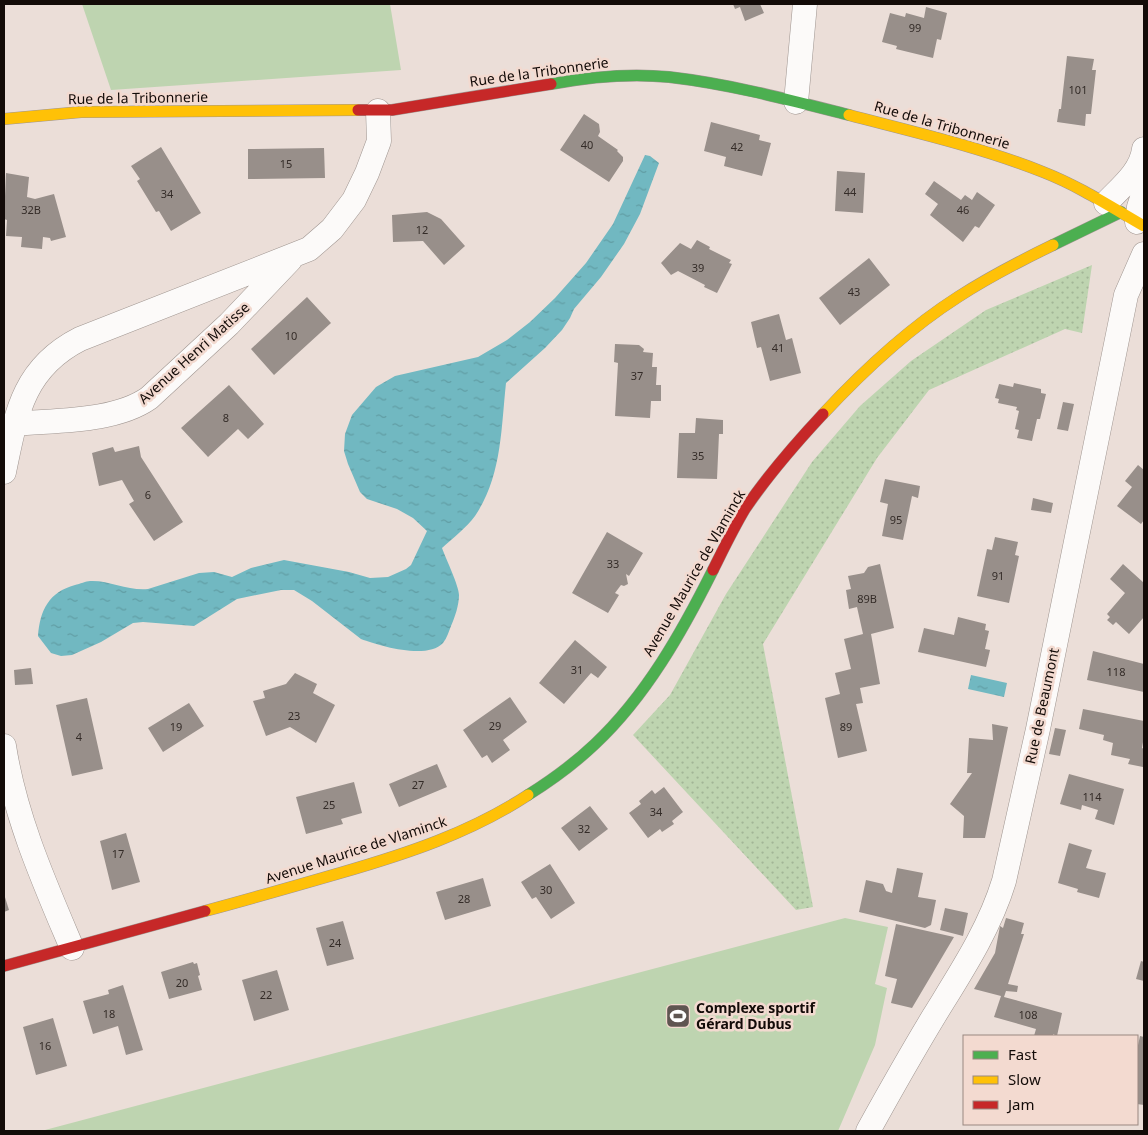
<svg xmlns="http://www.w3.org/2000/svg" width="1148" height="1135" font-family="'Noto Sans',sans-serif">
	<defs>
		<pattern id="park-dots" width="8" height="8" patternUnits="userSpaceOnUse" patternTransform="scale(1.25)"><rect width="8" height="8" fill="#bed4b0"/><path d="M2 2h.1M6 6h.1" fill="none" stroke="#a2b596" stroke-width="1.8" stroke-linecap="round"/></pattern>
		<pattern id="water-ripples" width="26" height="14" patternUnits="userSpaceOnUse" patternTransform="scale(1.25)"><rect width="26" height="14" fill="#71b8c1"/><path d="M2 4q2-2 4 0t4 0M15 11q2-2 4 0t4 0" fill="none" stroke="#619da4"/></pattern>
	</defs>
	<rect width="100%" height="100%" fill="#ebded8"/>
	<path fill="#bed4b0" d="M82,4H390L401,70L111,90Z
		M845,918L888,927L875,984L887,988L875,1045L838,1131H46L45,1130Z"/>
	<path fill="url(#park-dots)" d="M1092,265L1082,333L1065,329L929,390L877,458L763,644L813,907L796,910L633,735L670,695L726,594L812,462L860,406L911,361L986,310Z"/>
	<path fill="url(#water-ripples)" d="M645,155L650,156L659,163L640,214L624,244L601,277L574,309L570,318L562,330L545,348L506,383C501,429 502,476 475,516C466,528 453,538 442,548C446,559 459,586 459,595C459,605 455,617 451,626C449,631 447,638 443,643C427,660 380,646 361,639L312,601L294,590H281L237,599L194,626L143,622L133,623L101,642L72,655L61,656L51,653L38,636C40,610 49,592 75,585C80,584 86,581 90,581C109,580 128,591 148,589L199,573L214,572L232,577L251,568L284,560L349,572L370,578L388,577L406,569L411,565L427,531L413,518L397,509L367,499L360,492L348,464L344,451L345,434L352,415L376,387L395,376L478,357L507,340L530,322L555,298L586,263L613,224Z
		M971,675L1007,683L1004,697L968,689Z"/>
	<path fill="#988f8a" d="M733,4H760L764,13L745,21L740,7L735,9Z
		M926,7L947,13L941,40L937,39L933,58L896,49L897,46L882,42L890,13L905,17L906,13L924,18Z
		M1067,56L1094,59L1092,70H1096L1091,114H1086L1085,126L1057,122L1059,109H1061Z
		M584,114L599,124L600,132L598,136L618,150L617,151L623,157V161L609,182L560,150Z
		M711,122L760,135L759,140L771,143L762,176L724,166L726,157L704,151Z
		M161,147L201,213L171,231L159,211L156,212L137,181L140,179L131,166Z
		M324,148L325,178L248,179V149Z
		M837,171L865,173L863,213L835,211Z
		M6,173L29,177L27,197L35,199L54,194L66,237L51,241L50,238L43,237L42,249L21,247L22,237L6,236L7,220L4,219Z
		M934,181L961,200L965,195L972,200L977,192L995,205L979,228L975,226L963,242L930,215L938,204L925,194Z
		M427,212L441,219L465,246L444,265L423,241L393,242L392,215Z
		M697,240L710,247L709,249L731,260L729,263L732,264L717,293L704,287L705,285L678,271L671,275L661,263L680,243L691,249Z
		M869,258L890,285L840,325L819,298Z
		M307,297L331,323L274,375L251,349Z
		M779,314L786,340L792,338L801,373L770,381L761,347L757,348L751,322Z
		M615,344L639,345L644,349L643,352L653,353L652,367H657L656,385H661V401H651L650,418L615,416L618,363L614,362Z
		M1014,383L1041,389V393L1046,394L1040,419H1037L1032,441L1017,438L1019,430L1015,429L1019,411L1016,410L1017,407L998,403L999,399L995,398L999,384L1013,387Z
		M229,385L264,424L248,439L238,429L208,457L181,428Z
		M1063,402L1074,404L1068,431L1057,429Z
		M696,418L723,420V434H719L717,479L677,478L679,433H695Z
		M139,446L141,457L183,522L154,541L129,504L134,501L122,480L99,486L92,453L113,447L115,452Z
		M1138,465L1144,470V520L1141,524L1117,506L1132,487L1125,481Z
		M885,479L920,486L918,498L912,496L903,540L882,536L888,504L880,502Z
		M1033,498L1053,503L1051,513L1031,510Z
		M607,532L643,553L629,576L626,574L628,584L624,586L621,585L615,593L619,595L608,613L572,593Z
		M995,537L1018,542L1015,555L1019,556L1009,603L977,596L987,549L992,550Z
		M880,564L894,628L871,634L880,684L860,688L863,703L856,704L867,751L838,758L825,698L840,694L835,673L851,669L844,639L863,634L857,607L849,609L846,590L851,589L848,576L864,573L868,567Z
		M1123,564L1144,583V617L1129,634L1116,622L1113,625L1107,620L1110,617L1107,614L1125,593L1110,579Z
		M958,617L986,624L985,630L989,631L985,649L990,650L986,667L918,652L924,628L954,635Z
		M575,640L607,667L598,678L591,673L564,704L539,683Z
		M1093,651L1144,664V692L1087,680Z
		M31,668L33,684L15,685L14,670Z
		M295,673L317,684L313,693L335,705L316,743L290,727L266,736L253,701L265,698L263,691L286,684Z
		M510,697L527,722L503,740L510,750L492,763L487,755L482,758L463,730Z
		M87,698L103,769L72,776L56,705Z
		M189,703L204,726L163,752L148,728Z
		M1083,709L1144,721V736L1142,748L1144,749L1143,767L1128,764L1130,759L1111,755L1113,743L1103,740L1104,735L1079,729Z
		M992,724L1008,727L985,838H963L964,816L950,804L972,773H967L969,738L993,740Z
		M1055,728L1066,730L1060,756L1049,754Z
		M437,764L447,787L399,807L389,784Z
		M1069,774L1124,789L1114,825L1095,819L1098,810L1082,805L1081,810L1060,804Z
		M354,782L362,813L341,819L343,824L306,834L296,797Z
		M664,787L683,812L672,821L674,824L662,832L660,829L648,838L629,813L641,804L639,801L652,790L655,794Z
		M590,806L608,829L579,851L561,828Z
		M126,833L140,882L112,890L100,841Z
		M1069,843L1092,850L1086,868L1106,873L1099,898L1077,892L1078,889L1058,883Z
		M550,864L575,903L551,919L536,897L532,899L521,882Z
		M897,868L923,873L918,897L936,900L931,925L925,928L859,912L866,880L883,884L886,891L892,893Z
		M483,878L491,906L445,920L436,892Z
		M4,894L9,910L4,912Z
		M945,908L968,913L963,936L940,930Z
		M1006,918L1024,923L1021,934H1024L1008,984L1018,986L1017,992L1006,991L1004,997L1062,1013L1057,1036L1053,1034V1036H1034L1036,1029L994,1017L1001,996L974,989L995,953L1000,926L1003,928Z
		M343,921L354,959L327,966L316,928Z
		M896,924L954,937L912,1008L891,1003L897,979L885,976Z
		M1141,961L1144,962V981L1136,979Z
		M193,962L194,964L197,963L200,975L198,976L202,990L169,999L161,972Z
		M277,970L289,1010L254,1021L242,980Z
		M123,985L143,1050L126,1055L118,1026L93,1034L83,1001L109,994L108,990Z
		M53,1018L67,1066L36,1075L23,1027Z
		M1140,1036L1144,1037V1105L1137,1104V1050Z"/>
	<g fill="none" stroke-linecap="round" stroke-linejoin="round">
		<defs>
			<path id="street" d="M796,102L805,4
				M1106,203C1121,187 1141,172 1144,149
				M1137,222L1139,207L1144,192
				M15,424C57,420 115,422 149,398L229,324L290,260
				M4,472C16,414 23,368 80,339L309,249L332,229L354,200L367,173L379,141L378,111
				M4,746C15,817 44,882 72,948
				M868,1131C889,1093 911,1054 934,1016C961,972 989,930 1004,881L1038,729L1126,295L1144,254"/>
			<path id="fast" d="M551,84C589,77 630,73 669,77C730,84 790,100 849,115
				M1053,245L1121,212
				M528,795C552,780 575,763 595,744C646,696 682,632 713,570"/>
			<path id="slow" d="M849,115C914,132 980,147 1043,172C1079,186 1111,207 1144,226
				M4,119L81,112L358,110
				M823,414C863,371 908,329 958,297C989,277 1020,261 1053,245
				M205,911C250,899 295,886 340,873C406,854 470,833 528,795"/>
			<path id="jam" d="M358,110H392L551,84
				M713,570C723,550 733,529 745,509C768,475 795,444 823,414
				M4,966L205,911"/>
		</defs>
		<use href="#street" stroke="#9f9590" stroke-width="25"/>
		<use href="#fast" stroke="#9f9590" stroke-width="12"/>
		<use href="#slow" stroke="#9f9590" stroke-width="12"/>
		<use href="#jam" stroke="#9f9590" stroke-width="12"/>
		<use href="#street" stroke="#fcfaf9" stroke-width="24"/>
		<use href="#fast" stroke="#4caf50" stroke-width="11"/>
		<use href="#slow" stroke="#ffc107" stroke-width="11"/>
		<use href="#jam" stroke="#c62828" stroke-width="11"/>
	</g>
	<defs>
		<symbol id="stadium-square" viewBox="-11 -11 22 22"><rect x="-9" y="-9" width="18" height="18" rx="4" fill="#5f5551" stroke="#f3dad0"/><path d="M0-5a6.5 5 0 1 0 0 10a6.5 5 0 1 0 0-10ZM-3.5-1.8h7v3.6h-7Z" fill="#fff"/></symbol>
	</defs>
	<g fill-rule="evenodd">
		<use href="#stadium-square" x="664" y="1002" width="28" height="28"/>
	</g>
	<g text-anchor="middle" stroke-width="5" stroke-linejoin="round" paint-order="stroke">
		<g font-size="11" fill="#342c28">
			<text x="915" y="32">99</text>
			<text x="1078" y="94">101</text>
			<text x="587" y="149">40</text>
			<text x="737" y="151">42</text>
			<text x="286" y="168">15</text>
			<text x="850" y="196">44</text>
			<text x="167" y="198">34</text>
			<text x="31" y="214">32B</text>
			<text x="963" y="214">46</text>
			<text x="422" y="234">12</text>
			<text x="698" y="272">39</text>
			<text x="854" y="296">43</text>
			<text x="291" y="340">10</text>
			<text x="778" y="352">41</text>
			<text x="637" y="380">37</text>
			<text x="226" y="422">8</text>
			<text x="698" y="460">35</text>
			<text x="148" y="499">6</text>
			<text x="896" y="524">95</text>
			<text x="613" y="568">33</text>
			<text x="998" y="580">91</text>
			<text x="867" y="603">89B</text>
			<text x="577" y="674">31</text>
			<text x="1116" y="676">118</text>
			<text x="294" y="720">23</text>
			<text x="495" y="730">29</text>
			<text x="176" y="731">19</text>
			<text x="846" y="731">89</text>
			<text x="79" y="741">4</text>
			<text x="418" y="789">27</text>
			<text x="1092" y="801">114</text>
			<text x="329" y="809">25</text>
			<text x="656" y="816">34</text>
			<text x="584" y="833">32</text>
			<text x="118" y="858">17</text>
			<text x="546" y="894">30</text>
			<text x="464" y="903">28</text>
			<text x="335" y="947">24</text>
			<text x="182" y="987">20</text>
			<text x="266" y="999">22</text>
			<text x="109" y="1018">18</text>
			<text x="1028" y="1019">108</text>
			<text x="45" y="1050">16</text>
		</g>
		<g font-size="14" fill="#130b08" stroke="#f3dad0">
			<text transform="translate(539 72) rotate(-8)" y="5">Rue de la Tribonnerie</text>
			<text transform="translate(138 98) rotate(-1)" y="5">Rue de la Tribonnerie</text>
			<text transform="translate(942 125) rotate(16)" y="5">Rue de la Tribonnerie</text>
			<text transform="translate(194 353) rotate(-42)" y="5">Avenue Henri Matisse</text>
			<text transform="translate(694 573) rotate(-60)" y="5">Avenue Maurice de Vlaminck</text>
			<text transform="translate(1042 706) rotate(-78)" y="5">Rue de Beaumont</text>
			<text transform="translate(356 850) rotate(-18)" y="5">Avenue Maurice de Vlaminck</text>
		</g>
		<g font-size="14" font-weight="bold" fill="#130b08" stroke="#f3dad0" text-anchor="start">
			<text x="696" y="1013">Complexe sportif<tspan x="696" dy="16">Gérard Dubus</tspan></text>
		</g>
	</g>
	<rect width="1148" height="1135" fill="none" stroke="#130b08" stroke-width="10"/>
	<rect x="963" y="1035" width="175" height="90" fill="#f3dad0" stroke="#998780"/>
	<rect x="973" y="1051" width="25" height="8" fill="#4caf50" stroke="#998780"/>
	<text x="1008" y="1060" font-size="15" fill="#130b08">Fast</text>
	<rect x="973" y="1076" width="25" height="8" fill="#ffc107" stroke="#998780"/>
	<text x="1008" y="1085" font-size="15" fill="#130b08">Slow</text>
	<rect x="973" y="1101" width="25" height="8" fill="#c62828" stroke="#998780"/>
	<text x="1008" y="1110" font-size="15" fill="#130b08">Jam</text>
</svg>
